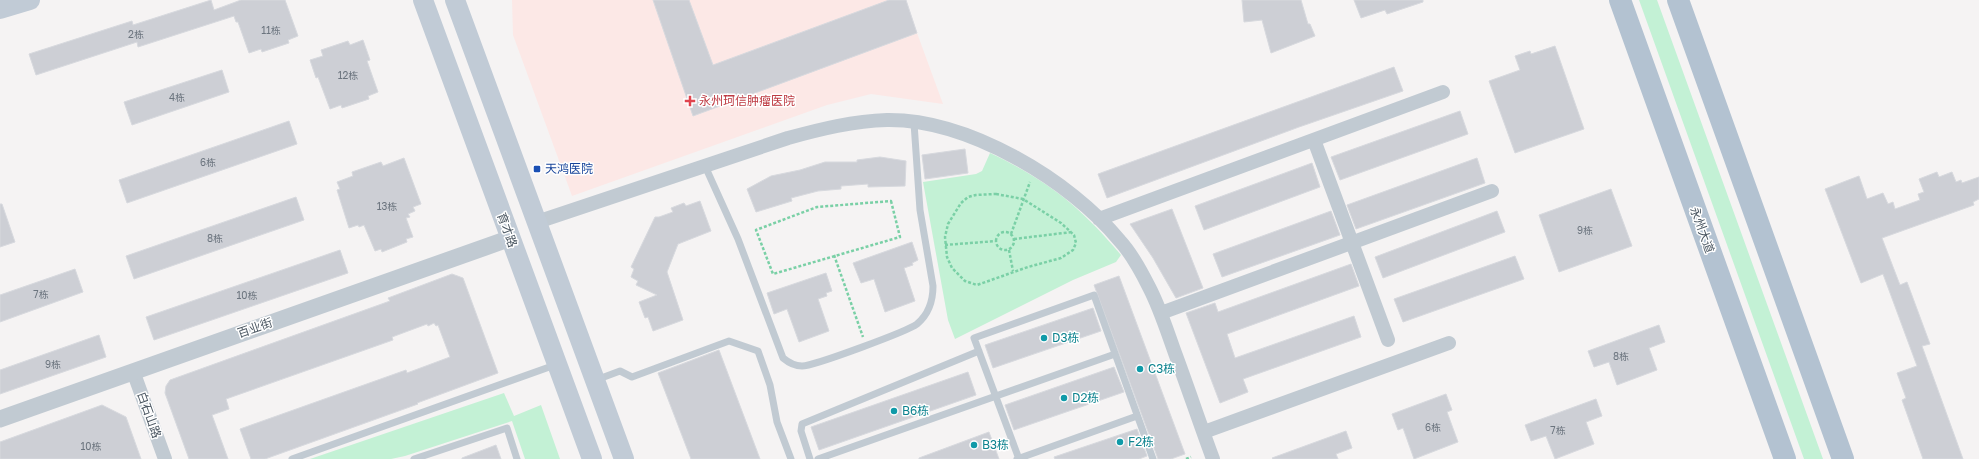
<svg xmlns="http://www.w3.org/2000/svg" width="1979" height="459" font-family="'Golos Text','Noto Sans SC',sans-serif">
	<rect width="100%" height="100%" fill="#f5f3f3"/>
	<path fill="#fce8e6" d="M512,0H905L943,104L871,94L827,105L572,196L513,35Z"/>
	<path fill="#c3f1d5" d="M1639,0H1657L1823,459H1804Z
		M990,153C1047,180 1080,206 1121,255L1116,262L1073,280L955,339L948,320L923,182L976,174L982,171Z
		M504,393L514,416L541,405L560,459H525L512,421L405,456L391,459H310Z"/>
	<path fill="#cdcfd5" stroke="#d7d9de" d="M211,0L214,10L241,0H285L298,36L288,40L289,43L262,52L261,49L249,53L238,22H236L234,16L138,47L137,42L36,75L29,54L132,21L133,25Z
		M653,0H689L713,65L889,0H906L917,33L693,116Z
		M1242,0H1301L1308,24H1310L1315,36L1271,53L1262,20L1244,22Z
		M1354,0H1423V2L1387,14L1385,10L1361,18Z
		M363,40L370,60L367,61L378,92L368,96L369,99L342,108L341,105L330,109L318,77L316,78L310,60L323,56L321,50L348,41L350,45Z
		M1555,46L1584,129L1515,153L1489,81L1520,70L1515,56L1530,51L1531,54Z
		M1394,67L1403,91L1299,127L1107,198L1098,174Z
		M222,70L229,92L132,125L124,102Z
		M1460,111L1468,134L1340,180L1331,157Z
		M289,121L297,144L127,203L119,180Z
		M965,149L968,173L925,179L922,155Z
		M880,157L906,161L905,186L868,187V184L841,186V189L818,191L791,198L792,201L756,212L747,189L771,176L800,170L825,162H857V160Z
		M404,158L421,204L413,207L415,211L408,214L410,217L406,218L413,237L406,239L407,242L382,252L381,249L375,251L364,225L359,227L358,225L349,228L337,190L340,189L337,182L353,176L352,172L381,162L383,166Z
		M1477,158L1485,183L1356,229L1347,205Z
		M1312,163L1320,187L1204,230L1195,206Z
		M1937,172L1939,177L1952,172L1956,182L1961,180L1962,183L1979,177V199L1973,202L1974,205L1882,238L1900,285L1907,282L1930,344L1922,346L1963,459H1923L1902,400L1906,398L1897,373L1917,366L1883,274L1861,283L1825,189L1859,176L1867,199L1883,193L1888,204L1893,202L1895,209L1920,200L1918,194L1924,192L1919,179Z
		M1611,189L1632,246L1559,272L1539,215Z
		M296,197L304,220L134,279L126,256Z
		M700,201L711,231L678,244L667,272L683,320L653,331L648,317L645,318L639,302L657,295L636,285L638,281L631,277L634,269L631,267L655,217H659L673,212L671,208L684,203L686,206Z
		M0,204H2L15,242L0,247Z
		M1172,209L1203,288L1176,298L1153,258L1130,224Z
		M1331,211L1340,235L1222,277L1213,254Z
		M1497,211L1505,232L1383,278L1375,257Z
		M912,242L918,260L912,263L913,265L904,268L915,301L885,312L874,279L861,283L853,263Z
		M340,250L348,273L154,340L146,317Z
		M1515,256L1524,279L1403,322L1394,299Z
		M1351,264L1359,286L1227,334L1235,358L1354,316L1361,337L1243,379L1248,392L1220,403L1186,313L1215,303L1218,312Z
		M75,269L83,292L0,322V295Z
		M826,273L832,291L826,293L827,296L818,299L829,331L799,342L787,309L774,314L767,293Z
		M452,274L463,278L498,373L417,403L418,404L265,459H251L240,429L406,370L407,373L450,357L438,325L436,326L434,323L428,326L427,324L392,337L393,340L226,399L229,409L212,415L228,459H189L165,393L166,386L170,380L390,301L388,298Z
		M1119,276L1185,454L1171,459H1158L1094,285Z
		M1093,308L1101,331L993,368L985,345Z
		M1659,325L1665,342L1649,348L1657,370L1617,385L1609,362L1594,367L1588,351Z
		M99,335L106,357L0,394V370Z
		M719,350L760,459H691L658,373Z
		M1114,367L1124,392L1014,430L1005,405Z
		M968,372L976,395L819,450L811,427Z
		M1446,394L1452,410L1447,412L1458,442L1414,459L1403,428L1398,430L1392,414Z
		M1596,399L1602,416L1586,422L1594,444L1555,459L1546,436L1531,441L1525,425Z
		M102,405L126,417L141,459H0V442Z
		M1137,429L1147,456L1139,459H1055L1054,457Z
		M1346,431L1352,448L1336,454L1338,459H1273L1272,458Z
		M989,432L999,459H919V458Z
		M496,445L501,459H462V458Z"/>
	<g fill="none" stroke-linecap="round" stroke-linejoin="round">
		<path stroke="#7ad0a6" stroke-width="2.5" stroke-dasharray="3 2" stroke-linecap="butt" d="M996,194L1023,199L1061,223L1074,235L1076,243L1073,250L1061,258L1028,267L977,285L965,281L952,268L947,257L945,237L948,224L961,203L968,197L976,195Z
			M891,201L900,237L773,274L756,230L817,207Z
			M996 241a9 9 0 1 1 18 0a9 9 0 1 1-18 0Z
			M1011,234L1030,182
			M1014,239L1072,232
			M945,245L996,241
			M1009,250L1013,271
			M834,255L863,337
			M1186,459L1191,457"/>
		<path stroke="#c1cad2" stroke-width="7" d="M705,166L738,239L783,358C789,363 795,366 802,366C814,366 908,331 917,324C929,314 933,301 933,286L920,210L914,123
			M596,380L620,371L632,377L729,341L758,351L770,385L777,422L791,459
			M292,459L555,365
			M414,459L507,428L517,459
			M810,459L801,431L802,424L979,351
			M818,459L1115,354
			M1017,459L1137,416
			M1019,459L974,338L1094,295L1153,459"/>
		<path stroke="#c1cad2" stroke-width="14" d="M1314,140L1388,340
			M1099,219L1443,92
			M537,222L788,138C821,129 853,121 887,120C968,119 1070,180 1120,241C1132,254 1141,271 1149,287C1160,308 1167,331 1175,353C1188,388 1200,424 1213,459
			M1161,313L1492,191
			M133,371L165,459
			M1204,432L1449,343"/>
		<path stroke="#c1cad2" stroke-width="17" d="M0,419L511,238"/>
		<path stroke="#c1cbd6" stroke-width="20" d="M423,0L592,459
			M455,0L624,459
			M0,9L30,0"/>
		<path stroke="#b3c2d1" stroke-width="22" d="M1620,0L1785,459
			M1678,0L1843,459"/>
	</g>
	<path fill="#e0444e" stroke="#fff" stroke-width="1.5" d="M688 95h4v4h4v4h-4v4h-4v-4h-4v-4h4z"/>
	<rect fill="#1a4fb4" stroke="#fff" stroke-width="1.5" x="533" y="165" width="8" height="8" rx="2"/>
	<g fill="#0f9aa8" stroke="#fff" stroke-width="1.5">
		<circle cx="1044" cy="338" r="4"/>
		<circle cx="1140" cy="369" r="4"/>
		<circle cx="1064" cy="398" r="4"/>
		<circle cx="894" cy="411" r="4"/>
		<circle cx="1120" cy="442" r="4"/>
		<circle cx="974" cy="445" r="4"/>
	</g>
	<g text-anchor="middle" stroke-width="3" stroke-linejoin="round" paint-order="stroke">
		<g font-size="10" fill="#6b747e">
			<text x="271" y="34">11栋</text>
			<text x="136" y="38">2栋</text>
			<text x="348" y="79">12栋</text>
			<text x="177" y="101">4栋</text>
			<text x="208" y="166">6栋</text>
			<text x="387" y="210">13栋</text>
			<text x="1585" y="234">9栋</text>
			<text x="215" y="242">8栋</text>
			<text x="41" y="298">7栋</text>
			<text x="247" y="299">10栋</text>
			<text x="1621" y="360">8栋</text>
			<text x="53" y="368">9栋</text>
			<text x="1433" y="431">6栋</text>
			<text x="1558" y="434">7栋</text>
			<text x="91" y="450">10栋</text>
		</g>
		<g font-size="12" fill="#be3a42" stroke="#fff" text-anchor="start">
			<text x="699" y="105">永州珂信肿瘤医院</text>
		</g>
		<g font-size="12" fill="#164399" stroke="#fff" text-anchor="start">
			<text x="545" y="173">天鸿医院</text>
		</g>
		<g font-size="12" fill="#4a5661" stroke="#fff">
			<text transform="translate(507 230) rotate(70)" y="4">育才路</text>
			<text transform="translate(1702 230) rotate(70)" y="4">永州大道</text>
			<text transform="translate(255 328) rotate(-19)" y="4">百业街</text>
			<text transform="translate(149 415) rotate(70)" y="4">白石山路</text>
		</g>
		<g font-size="12" fill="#0d838f" stroke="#fff" text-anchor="start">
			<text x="1052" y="342">D3栋</text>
			<text x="1148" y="373">C3栋</text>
			<text x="1072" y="402">D2栋</text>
			<text x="902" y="415">B6栋</text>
			<text x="1128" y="446">F2栋</text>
			<text x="982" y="449">B3栋</text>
		</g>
	</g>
</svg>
